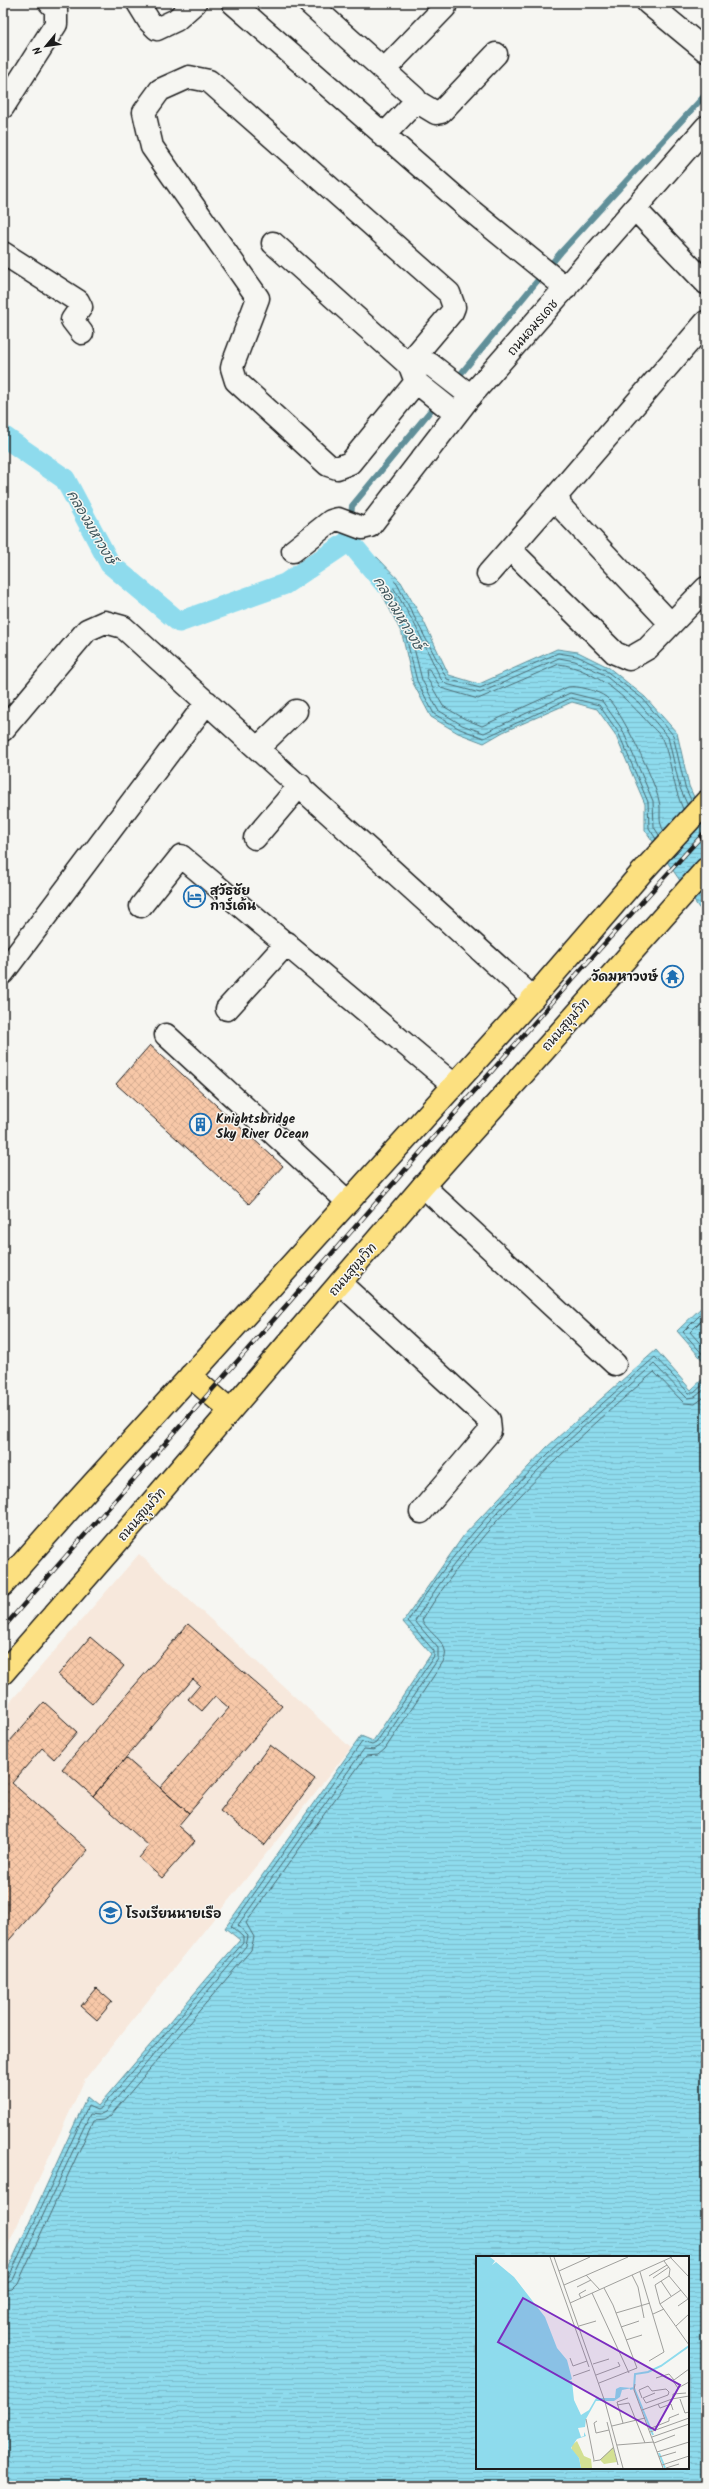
<svg xmlns="http://www.w3.org/2000/svg" width="709" height="2489" font-family="Kalam,'Playpen Sans Thai',sans-serif">
	<defs>
		<pattern id="water-rules" width="6" height="5" patternUnits="userSpaceOnUse"><rect width="6" height="5" fill="#8edbed"/><path d="M0 2.5h6" fill="none" stroke="#7abbcb"/></pattern>
		<pattern id="building-cross-hatch" width="8" height="8" patternUnits="userSpaceOnUse"><rect width="8" height="8" fill="#f8c8a8"/><path d="M0 0l8 8M0 8l8-8" fill="none" stroke="#d4ab90"/></pattern>
	</defs>
	<rect width="100%" height="100%" fill="#f6f6f2"/>
	<filter id="ink" filterUnits="userSpaceOnUse"><feTurbulence type="fractalNoise" baseFrequency=".025" numOctaves="2"/><feDisplacementMap in="SourceGraphic" scale="8" xChannelSelector="R" yChannelSelector="G"/><feConvolveMatrix kernelMatrix="1 2 1 2 8 2 1 2 1" color-interpolation-filters="sRGB"/></filter>
	<g filter="url(#ink)">
		<path fill="#f7e8dc" d="M139,1554L351,1748L85,2079L3,2256V1710Z"/>
		<path fill="url(#water-rules)" stroke="#608f99" fill-rule="evenodd" d="M377,557L401,582L423,620L449,675L479,684L557,649L578,652L608,667L645,697L677,733L689,786L706,824V914L699,908L645,830V804L615,734L597,709L572,702L503,732L484,743L458,733L431,717L413,683L402,634L366,561Z
			M706,1303V1364L677,1331Z
			M656,1350L691,1390L706,1376V2486H3V2280L87,2097L98,2106L240,1940L225,1928L361,1736L373,1741L431,1654L403,1622L464,1535L547,1447ZM477,2257H688V2468H477Z"/>
		<g fill="none" stroke-linecap="round" stroke-linejoin="round">
			<path stroke="#4a6870" stroke-width="1" d="M664,831C657,821 662,811 659,801C655,781 621,709 606,697C598,691 577,685 568,687L482,726L465,719L443,706L427,678L426,669H429L441,688L478,699L559,664C595,669 627,698 650,725C654,729 661,735 663,741C672,763 673,787 683,809
				M659,835L654,827L653,801L622,729L602,701L570,693L484,733L462,725L438,710L422,680L410,632L390,587H393L415,625L441,679L446,684L480,693L559,658L575,661L603,674L639,703L668,737L680,788L687,804
				M656,839L649,828L648,802L618,732L599,705L571,698L484,738L460,729L434,714L417,681L405,633L373,563L377,562L397,584L447,679L480,688L558,653L577,656L605,670L643,699L673,735L685,787L691,800
				M706,1309L683,1332L706,1358
				M706,1316L690,1332L706,1350
				M3,2280L9,2277L88,2106L97,2110L101,2108L243,1943V1937L231,1926L362,1742L372,1745L376,1743L434,1656V1651L408,1621C473,1517 564,1437 655,1357L689,1393H694L706,1382
				M3,2285L13,2280L90,2114L99,2115L105,2112L246,1946L248,1936L238,1925L364,1749L374,1750L380,1746L438,1659V1648L415,1621C477,1520 566,1441 654,1364L687,1398L695,1397L706,1388
				M3,2291L12,2289L18,2283L93,2121L103,2120L110,2116L251,1950L254,1937L246,1923L366,1756L378,1755L385,1749L443,1662C453,1644 429,1635 422,1620C482,1523 568,1446 654,1372L684,1403L695,1404L706,1396"/>
			<path stroke="#608f99" stroke-width="6" d="M349,541L352,506L561,252L706,94"/>
			<path stroke="#8edbed" stroke-width="21" d="M3,436L65,479L110,564L179,622L285,584L349,541L384,583"/>
		</g>
		<path fill="url(#building-cross-hatch)" stroke="#1c1c1c" d="M150,1045L283,1166L249,1204L116,1084Z
			M188,1624L282,1706L189,1813L160,1788L229,1708L215,1696L202,1711L188,1699L200,1685L193,1679L93,1796L62,1769Z
			M90,1637L124,1666L92,1704L58,1675Z
			M44,1702L77,1732L54,1759L42,1748L12,1783L88,1850L3,1947V1749Z
			M270,1745L315,1779L265,1845L220,1811Z
			M126,1758L189,1813L178,1826L195,1841L162,1878L139,1858L149,1846L93,1796Z
			M96,1988L112,2002L97,2020L81,2006Z"/>
		<g fill="none" stroke-linecap="round" stroke-linejoin="round">
			<defs>
				<path id="minor" d="M138,3L149,21L157,29L176,20L195,3
					M233,3L469,209L566,288
					M309,3L415,98L416,101L383,136
					M648,3L706,51
					M384,70L445,7
					M416,101L436,113L441,112L496,54
					M3,107L56,24V9L50,3
					M635,209L706,283
					M273,243L410,366
					M3,253L78,301L81,307L72,320L82,333
					M408,364L452,312L454,307L449,293L209,81L189,77L160,90L144,112L152,147L258,298L233,364L232,368L236,381L328,465L337,468L350,463L416,382
					M456,414L416,382L410,366L430,364L471,396
					M510,549L615,653L629,659L648,648L706,588
					M293,551L331,521L338,519L362,528L370,526L468,399L706,127
					M488,574L558,494
					M671,624L560,506L558,494L706,322
					M3,730L87,630L105,622L123,627L533,998
					M258,748L296,711
					M255,838L300,785
					M141,906L181,856L454,1085
					M3,973L207,702
					M227,1009L287,943
					M166,1035L348,1202
					M423,1186L615,1364
					M340,1283L489,1420L490,1431L421,1512"/>
				<path id="highway" d="M190,1376L230,1410
					M3,1585L69,1510L533,998L642,872L706,802
					M3,1673L139,1517L423,1186L706,869"/>
			</defs>
			<use href="#minor" stroke="#1c1c1c" stroke-width="25"/>
			<use href="#highway" stroke="#1c1c1c" stroke-width="25"/>
			<use href="#minor" stroke="#f6f6f2" stroke-width="22"/>
			<use href="#highway" stroke="#fce080" stroke-width="22"/>
			<defs>
				<path id="rail" d="M3,1628L578,973L706,831"/>
			</defs>
			<use href="#rail" stroke="#1c1c1c" stroke-width="4.5"/>
			<use href="#rail" stroke="#f6f6f2" stroke-width="3" stroke-dasharray="9" stroke-linecap="butt"/>
		</g>
	</g>
	<defs>
		<symbol id="hotel-ring" viewBox="-11 -11 22 22"><circle r="9.5" fill="#f6f6f2" stroke="#1f6fb2" stroke-width="1.5"/><path d="M-6-4.5h1.5V1H6V5H4.5V3h-9V5H-6ZM-4 0a1.8 1.8 0 1 1 3.6 0ZM.5 0V-2.5h3Q6-2.5 6 0Z" fill="#1f6fb2"/></symbol>
		<symbol id="temple-ring" viewBox="-11 -11 22 22"><circle r="9.5" fill="#f6f6f2" stroke="#1f6fb2" stroke-width="1.5"/><path d="M0-6L5-2H3V0L6.5 2.5H4V6H1.5V3h-3V6H-4V2.5H-6.5L-3 0V-2H-5Z" fill="#1f6fb2"/></symbol>
		<symbol id="building-ring" viewBox="-11 -11 22 22"><circle r="9.5" fill="#f6f6f2" stroke="#1f6fb2" stroke-width="1.5"/><path d="M-4-6H4V6H1V3H-1V6H-4ZM-2.5-4.3h1.7v1.8h-1.7ZM.8-4.3h1.7v1.8H.8ZM-2.5-1h1.7V.8h-1.7ZM.8-1h1.7V.8H.8Z" fill="#1f6fb2"/></symbol>
		<symbol id="university-ring" viewBox="-11 -11 22 22"><circle r="9.5" fill="#f6f6f2" stroke="#1f6fb2" stroke-width="1.5"/><path d="M0-5L7-2L0 1L-7-2ZM-4 1L0 2.5L4 1V4Q0 6-4 4Z" fill="#1f6fb2"/></symbol>
	</defs>
	<g fill-rule="evenodd">
		<use href="#hotel-ring" x="182" y="884" width="25" height="25"/>
		<use href="#temple-ring" x="660" y="964" width="25" height="25"/>
		<use href="#building-ring" x="188" y="1112" width="25" height="25"/>
		<use href="#university-ring" x="98" y="1900" width="25" height="25"/>
	</g>
	<g text-anchor="middle" stroke-width="3" stroke-linejoin="round" paint-order="stroke">
		<g font-size="13" fill="#1c1c1c" stroke="#f6f6f2">
			<text transform="translate(532 327) rotate(-49)" y="5">ถนนอมรเดช</text>
			<text transform="translate(565 1024) rotate(-49)" y="5">ถนนสุขุมวิท</text>
			<text transform="translate(352 1269) rotate(-49)" y="5">ถนนสุขุมวิท</text>
			<text transform="translate(141 1514) rotate(-49)" y="5">ถนนสุขุมวิท</text>
		</g>
		<g font-size="13" font-weight="bold" fill="#1c1c1c" stroke="#f6f6f2" text-anchor="start">
			<text x="210" y="895">สุวัธชัย<tspan x="210" dy="15">การ์เด้น</tspan></text>
			<text x="658" y="981" text-anchor="end">วัดมหาวงษ์</text>
			<text x="216" y="1123">Knightsbridge<tspan x="216" dy="15">Sky River Ocean</tspan></text>
			<text x="126" y="1918">โรงเรียนนายเรือ</text>
		</g>
		<g font-size="14" font-style="italic" fill="#3e555b" stroke="#f6f6f2">
			<text transform="translate(92 527) rotate(60)" y="5">คลองมหาวงษ์</text>
			<text transform="translate(399 613) rotate(59)" y="5">คลองมหาวงษ์</text>
		</g>
	</g>
	<g transform="translate(476 2256)">
		<rect width="213" height="213" fill="#f6f6f2"/>
		<path d="M101,185L108,200L115,203L116,212H105L103,202L95,196L96,189ZM137,191L141,206L128,208L124,204Z" fill="#d3e093"/>
		<path d="M0,1H14L19,5L16,9L20,6L38,21L69,61L81,92L91,104L96,123L93,125H96L98,144L105,159L113,154L120,142H139L140,133L144,131L156,132L146,134L144,141L138,145H120L110,163L109,171L102,172L105,181L108,180V176L110,180L101,183L95,192L103,202L105,212H0Z" fill="#8edbed"/>
		<path fill="none" stroke="#8edbed" stroke-width="2" d="M158,132L177,179M154,133L158,132L159,118L172,116L185,110L213,90M183,197L189,212"/>
		<path fill="none" stroke="#9f9f9c" stroke-width="1" d="M74,1L113,111M78,1L129,146L147,212M194,1L213,21M188,5L194,13L193,20L213,44M83,15L114,1M164,16L188,96L173,105M110,19L124,34M156,19L162,31L168,62M173,20L191,9M193,20L179,29L184,48L213,89M177,22L193,11M185,25L195,40M88,29L152,1M101,31L115,24M116,37L153,117M105,42L103,38L110,34M94,47L196,1M184,48L205,34M202,50L212,43M140,57L174,47M177,58L188,53M103,70L120,65M200,70L213,58M145,71L163,65M150,84L166,79M94,102L97,110L111,105M117,108L133,103M120,119L144,110L142,106M97,120L114,114M180,122L193,118L198,124L213,113M197,125L202,132L213,126M123,127L161,112L137,49L128,32M159,128L158,134L187,212M166,142L163,134L172,130L176,135L190,133L193,136L192,139L170,147L167,142M167,142L179,137M197,143V138L210,137M204,143L209,157L213,156M182,148L184,152L195,148L197,154M141,149L153,147L169,187M166,154L196,143L213,140M110,163L118,204M121,165L118,167L120,177L133,174M131,166L142,209M147,167L141,146L152,142M136,170L169,162M173,173L193,165V162L203,158M174,176L213,162M176,181L213,168M178,187L199,179M141,189L178,186M181,196L213,186M183,201L200,196M117,205L124,204L137,192M186,209L213,200M190,212L203,208"/>
		<path fill="#7b2cbf" fill-opacity="0.15" stroke="#7b2cbf" stroke-width="2" d="M47,42L204,129L179,174L22,86Z"/>
		<rect width="213" height="213" fill="none" stroke="#1c1c1c" stroke-width="2"/>
	</g>
	<rect width="709" height="2489" fill="none" stroke="#f6f6f2" stroke-width="16"/>
	<rect x="8" y="8" width="693" height="2473" fill="none" stroke="#1c1c1c" stroke-width="1.5" filter="url(#ink)"/>
	<g transform="translate(46 46) rotate(241)" stroke="#f6f6f2" stroke-width="3" paint-order="stroke">
	<path d="M0-3L7 15L0 10L-7 15Z" fill="#1c1c1c"/>
	<text y="-6" font-size="11" font-weight="bold" text-anchor="middle" fill="#1c1c1c">N</text>
	</g>
</svg>
